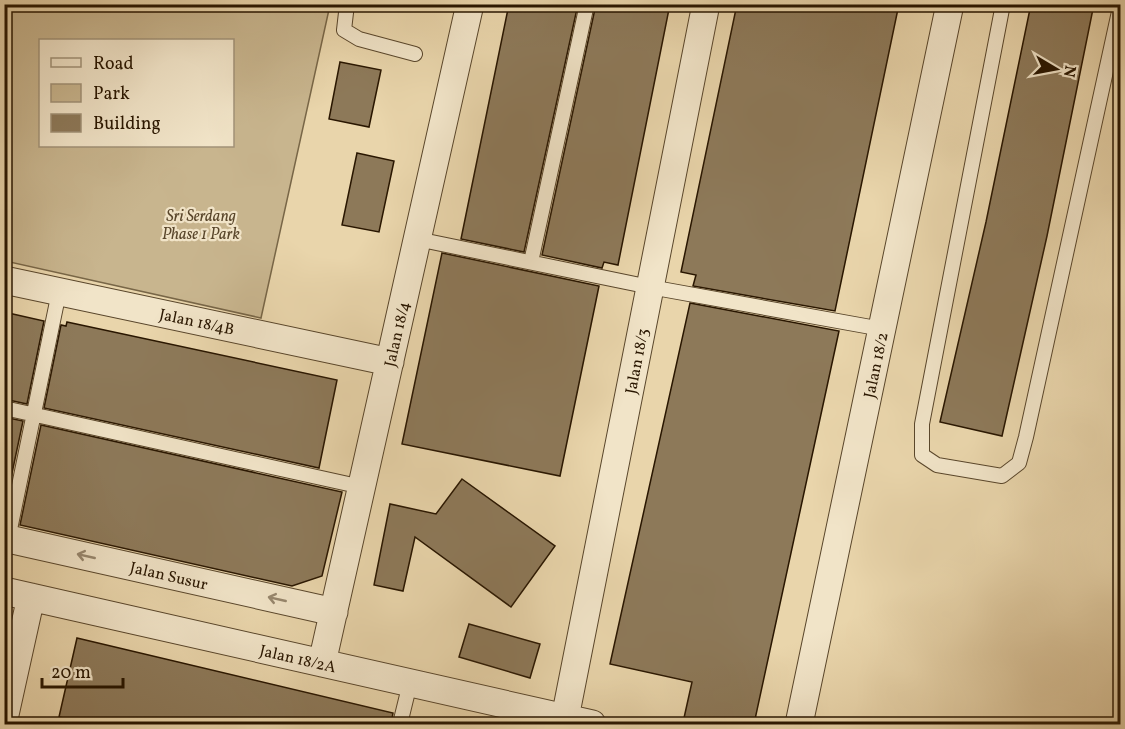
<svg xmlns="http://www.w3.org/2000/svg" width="1125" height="729" font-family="Vollkorn,serif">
	<rect width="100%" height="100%" fill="#e9d5ab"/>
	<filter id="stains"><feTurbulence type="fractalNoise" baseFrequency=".00333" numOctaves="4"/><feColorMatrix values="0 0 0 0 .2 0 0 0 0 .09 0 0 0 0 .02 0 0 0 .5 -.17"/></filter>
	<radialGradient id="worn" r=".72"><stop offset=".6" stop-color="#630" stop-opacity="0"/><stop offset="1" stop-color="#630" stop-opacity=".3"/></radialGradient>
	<path fill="#c8b58e" stroke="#786647" stroke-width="1.5" fill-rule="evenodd" d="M5,4L330,5L261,318L5,261ZM40,40H232V146H40Z"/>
	<path fill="#8d7959" stroke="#291600" stroke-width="1.5" d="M509,4H578L524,252L461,239Z
		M596,4H670L618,265L604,262L602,268L542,255Z
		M737,4H899L835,311L693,286L696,275L681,272Z
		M1031,4H1094L1047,236L1002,436L940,422L986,222Z
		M340,62L381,70L369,127L329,119Z
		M357,153L394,161L379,232L342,225Z
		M442,253L599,286L560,476L402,444Z
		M690,303L839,331L754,724H713L684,718L692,682L610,664Z
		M4,312L44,321L27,404L4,399Z
		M67,322L337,380L319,468L44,408L61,325L66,326Z
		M4,417L23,421L4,511Z
		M41,425L342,492L322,576L292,586L20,525Z
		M462,479L555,546L511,607L415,537L403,591L374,585L390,504L436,514Z
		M469,624L540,644L530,678L459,657Z
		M77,638L393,713L391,724H91L59,717Z"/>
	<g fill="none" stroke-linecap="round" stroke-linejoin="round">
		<defs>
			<path id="service" d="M347,4L344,30L359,39L415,54
				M1003,4L922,424V455L937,465L1002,476L1019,463L1026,437L1120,7
				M417,239L650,287L882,329
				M531,262L587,4
				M4,408L362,487
				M8,539L59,292
				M400,724L410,683"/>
			<path id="minor" d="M4,280L390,362
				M4,538L334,612
				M4,591L592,724
				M322,663L470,4
				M565,718L706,4
				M4,719L31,597
				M799,724L950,4"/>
		</defs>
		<use href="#service" stroke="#59462b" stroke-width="16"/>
		<use href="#minor" stroke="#59462b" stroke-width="29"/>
		<use href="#service" stroke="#f1e4c8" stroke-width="14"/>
		<use href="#minor" stroke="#f1e4c8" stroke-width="27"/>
	</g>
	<defs><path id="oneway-shaft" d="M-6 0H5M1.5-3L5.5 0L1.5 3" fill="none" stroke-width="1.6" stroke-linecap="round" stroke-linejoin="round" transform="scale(1.5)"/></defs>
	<g stroke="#97876e">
		<use href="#oneway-shaft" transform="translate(86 556) rotate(-167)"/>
		<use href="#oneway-shaft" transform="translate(277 599) rotate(-167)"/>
	</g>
	<g text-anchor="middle" stroke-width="4.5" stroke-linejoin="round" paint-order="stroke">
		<g font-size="16" font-style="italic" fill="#59462b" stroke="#f1e4c8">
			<text x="201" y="221">Sri Serdang<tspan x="201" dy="18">Phase 1 Park</tspan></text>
		</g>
		<g font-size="16" fill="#291600" stroke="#f1e4c8">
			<text transform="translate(197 321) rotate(12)" y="6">Jalan 18/4B</text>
			<text transform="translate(396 334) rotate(-77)" y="6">Jalan 18/4</text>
			<text transform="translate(636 361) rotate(-79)" y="6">Jalan 18/3</text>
			<text transform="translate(875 365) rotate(-78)" y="6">Jalan 18/2</text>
			<text transform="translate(169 575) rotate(13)" y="6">Jalan Susur</text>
			<text transform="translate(298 658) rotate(13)" y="6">Jalan 18/2A</text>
		</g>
	</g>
	<rect width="1125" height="729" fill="none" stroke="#e9d5ab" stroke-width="24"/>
	<rect x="6" y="6" width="1113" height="717" fill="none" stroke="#291600" stroke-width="3"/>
	<rect x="12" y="12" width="1101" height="705" fill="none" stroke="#291600" stroke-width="1.5"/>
	<rect x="39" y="39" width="195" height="108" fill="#f1e4c8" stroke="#a19278" stroke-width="1.5"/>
	<rect x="51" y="58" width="30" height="9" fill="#f1e4c8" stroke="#a19278" stroke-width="1.5"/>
	<text x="93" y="69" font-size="18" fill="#291600">Road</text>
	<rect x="51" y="84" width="30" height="18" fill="#c8b58e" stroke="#a19278" stroke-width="1.5"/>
	<text x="93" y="99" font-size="18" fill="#291600">Park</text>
	<rect x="51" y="114" width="30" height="18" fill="#8d7959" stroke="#a19278" stroke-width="1.5"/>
	<text x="93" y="129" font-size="18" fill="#291600">Building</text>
	<g transform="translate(1056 69) rotate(100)" stroke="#f1e4c8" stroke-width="4.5" paint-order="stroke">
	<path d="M0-4.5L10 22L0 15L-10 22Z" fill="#291600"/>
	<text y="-9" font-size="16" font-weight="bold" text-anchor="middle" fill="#291600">N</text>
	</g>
	<path d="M42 678v9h81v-9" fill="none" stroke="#291600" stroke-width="3"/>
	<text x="51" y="678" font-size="18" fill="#291600" stroke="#f1e4c8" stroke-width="4.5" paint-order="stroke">20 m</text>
	<rect width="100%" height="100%" filter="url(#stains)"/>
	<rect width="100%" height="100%" fill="url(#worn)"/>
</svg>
